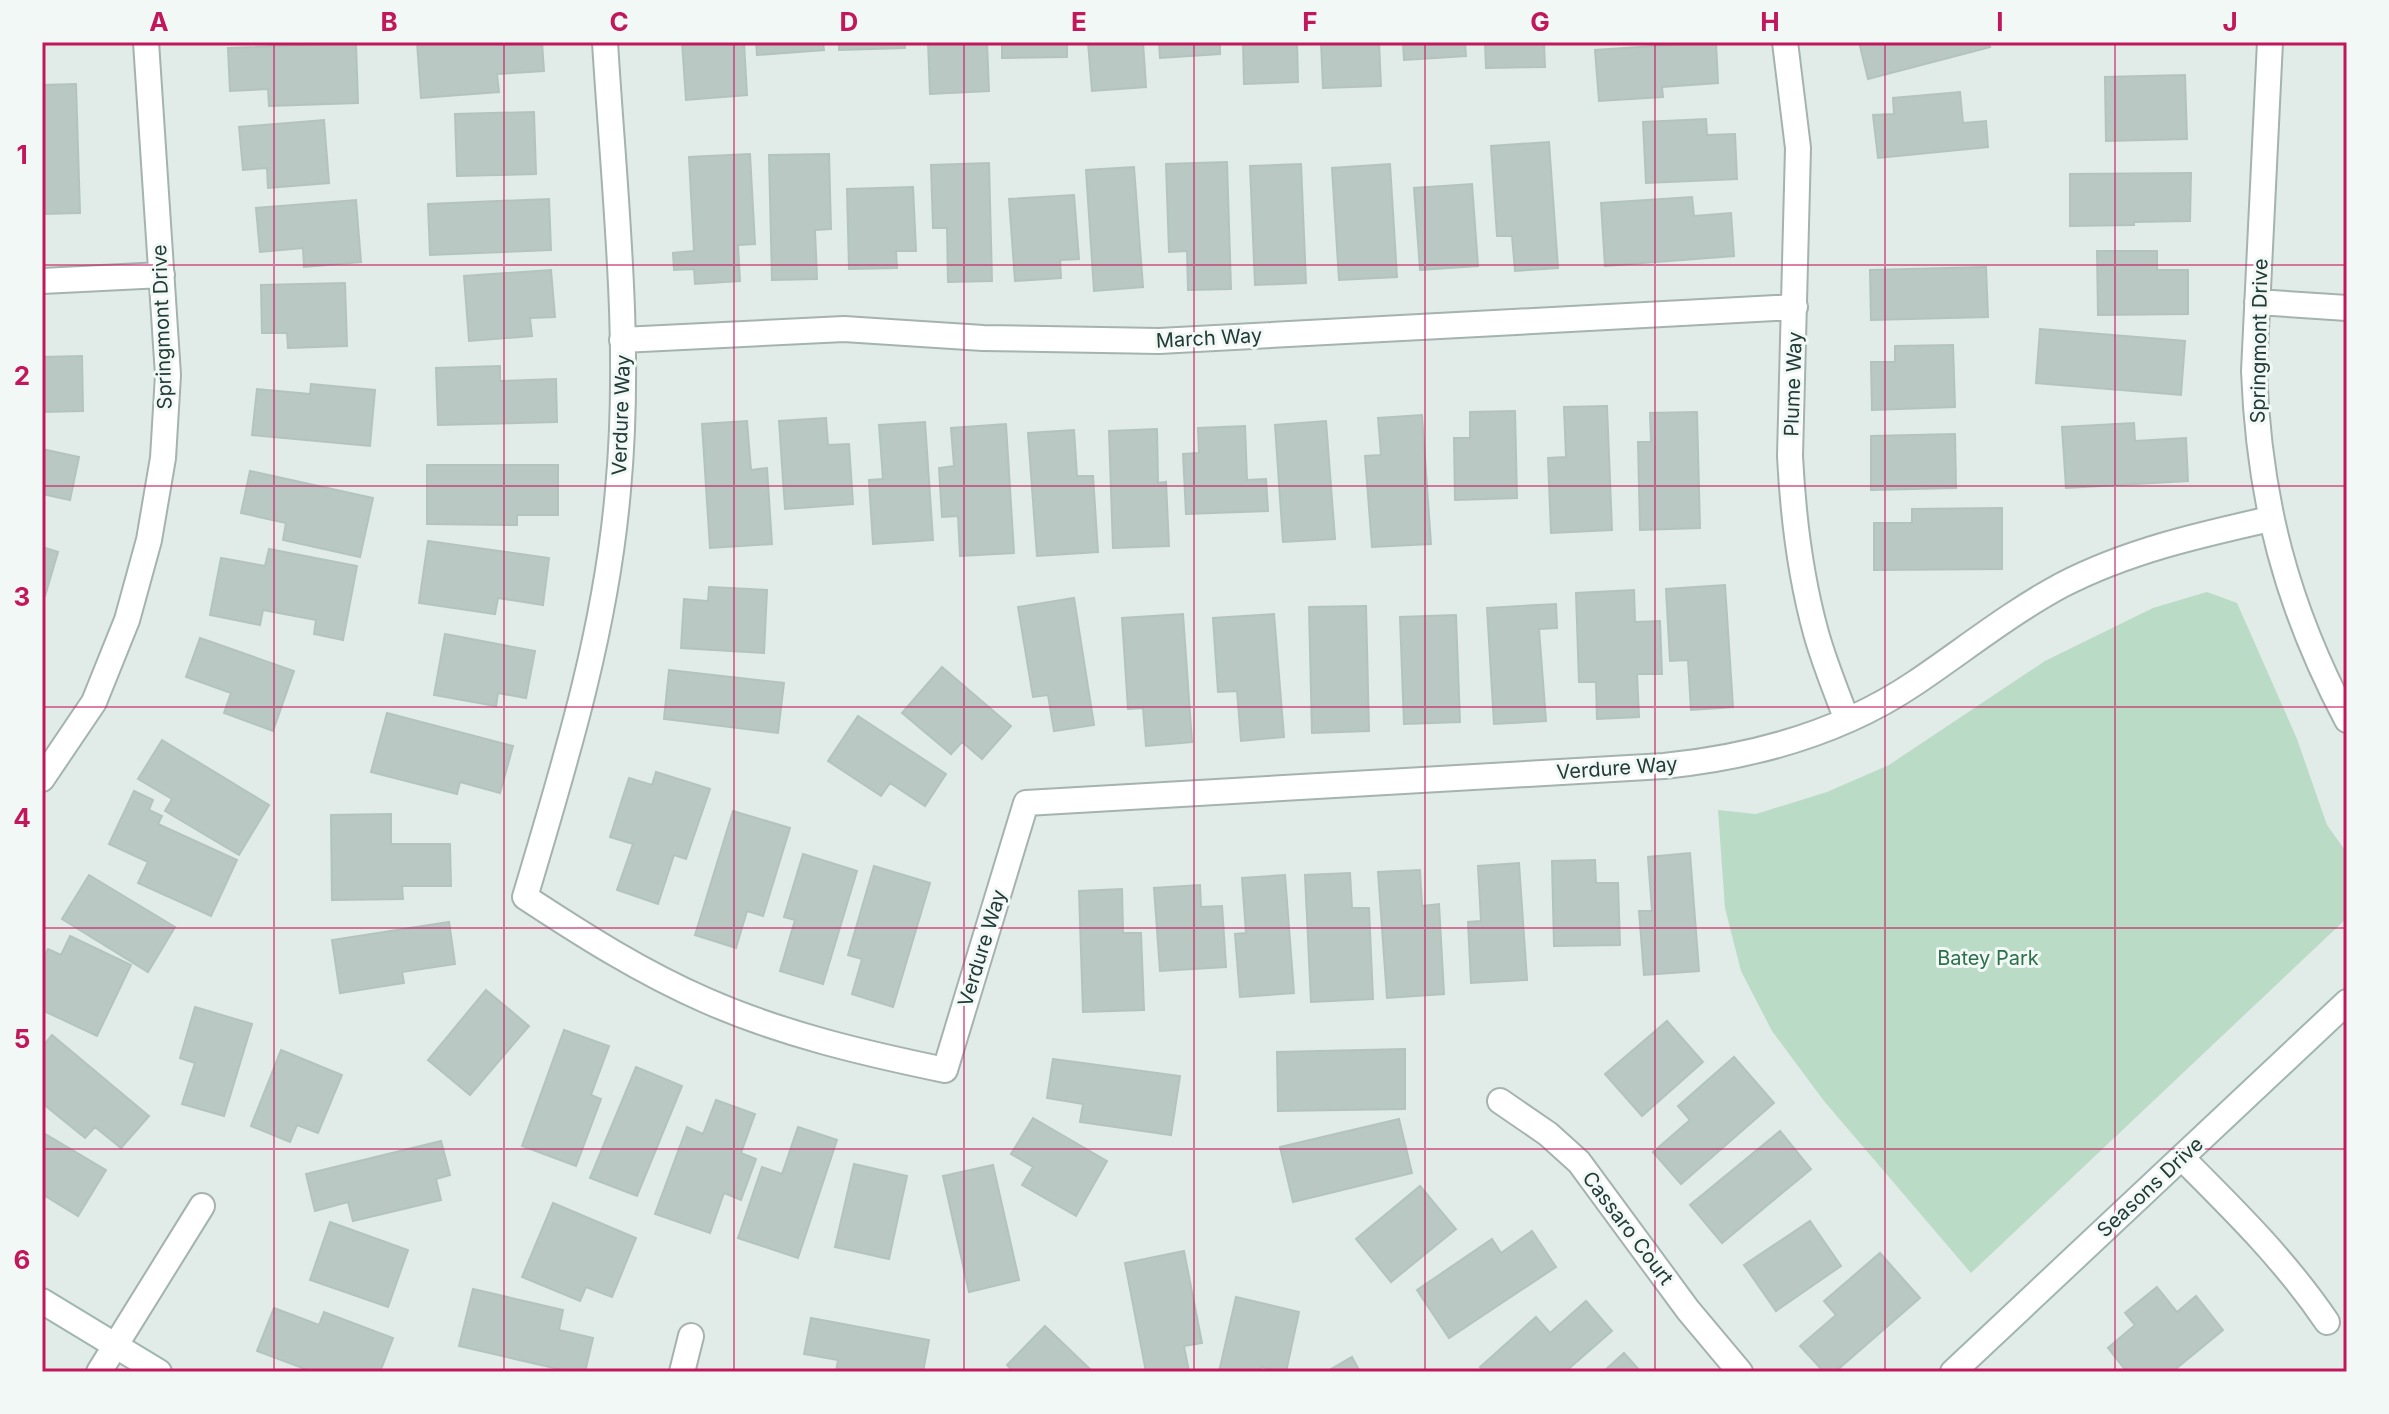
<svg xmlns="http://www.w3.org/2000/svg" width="2389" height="1414" font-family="Inter,sans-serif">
	<rect width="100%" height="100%" fill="#e1ebe7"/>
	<path fill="#badbc5" d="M2207,592L2237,603L2297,739L2327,825L2347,853V918L1971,1273L1824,1101L1772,1031L1741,971L1725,908L1718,810L1756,814L1827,792L1889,765L2045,661L2153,608Z"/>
	<path fill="#b9c8c3" stroke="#b3c4be" stroke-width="2" d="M417,42H542L544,71L497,74L499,92L421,98Z
		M682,42H744L747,95L686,100Z
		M756,42H823L824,50L757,55Z
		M839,42H905V48L839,50Z
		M928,42H987L989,91L930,94Z
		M1002,42H1067V57L1002,58Z
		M1088,42H1143L1146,87L1092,91Z
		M1159,42H1220V54L1160,58Z
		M1243,42H1297L1298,82L1244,84Z
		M1321,42H1379L1381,86L1323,88Z
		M1403,42H1465L1466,56L1404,60Z
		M1485,42H1544L1545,67L1486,68Z
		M1716,42L1718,83L1662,87L1663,97L1599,101L1595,50Z
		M1859,42H1988L1990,47L1868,79Z
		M356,43L358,103L269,106L268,89L230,91L228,48Z
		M2185,75L2187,139L2106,141L2105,77Z
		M76,84L80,213L42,214V85Z
		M1960,92L1963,123L1986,121L1988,147L1878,158L1873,115L1894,114L1893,98Z
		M534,112L536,174L457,176L455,114Z
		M1706,119L1707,135L1735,134L1737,179L1646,183L1643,122Z
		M324,120L329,183L268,188L267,168L243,170L239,127Z
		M1549,142L1558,268L1515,271L1512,236H1497L1491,146Z
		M750,154L755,244L738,245L740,281L695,284L694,269L674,270L673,253L694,251L689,157Z
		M829,154L831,229L815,230L817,279L772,280L769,155Z
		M1227,162L1231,289L1188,290L1187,251L1169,252L1166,164Z
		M989,163L992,281L948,282L947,228H933L931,165Z
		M1301,164L1306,283L1255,285L1250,166Z
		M1390,164L1397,277L1339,280L1332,168Z
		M1134,167L1143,287L1094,291L1086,170Z
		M2191,173L2190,221L2134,222V225L2070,226V174Z
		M1472,184L1478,266L1420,270L1414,188Z
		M913,187L916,251H896L897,268L849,269L847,189Z
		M1074,195L1079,259L1060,260L1061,278L1015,281L1009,199Z
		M1692,197L1694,216L1731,213L1734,256L1605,266L1601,203Z
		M549,199L551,250L430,255L428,204Z
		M356,200L361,262L304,267L303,248L260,252L256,208Z
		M2097,251H2157V270H2188V314L2098,315Z
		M1986,267L1988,317L1871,320L1870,270Z
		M551,270L555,317L530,318L532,336L469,341L464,276Z
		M345,283L347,346L288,348L287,333H262L261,285Z
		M2040,329L2185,341L2181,395L2036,383Z
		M1953,345L1955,407L1872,410L1871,362H1895V346Z
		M82,356L83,411L42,412V357Z
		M500,366V381L556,379L557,422L438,425L436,368Z
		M311,384L375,390L370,446L252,435L257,389L310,394Z
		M1607,406L1612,530L1551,533L1548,458L1566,457L1564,407Z
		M1515,411L1517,498L1455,500L1454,438H1470V412Z
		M1697,412L1700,528L1640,530L1638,442H1651L1650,413Z
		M1422,415L1431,544L1372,547L1365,456L1381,455L1378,418Z
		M826,418L828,445L849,444L853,504L785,509L779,421Z
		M747,421L751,470L767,468L772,544L710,548L702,424Z
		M1326,421L1335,539L1283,542L1275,425Z
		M925,422L933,540L873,544L869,480L883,479L879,425Z
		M2134,423L2135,441L2186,438L2188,481L2066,488L2062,427Z
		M1006,424L1014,553L960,556L958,516L942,517L939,468L954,466L951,428Z
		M1245,426L1247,480L1266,479L1268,511L1186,514L1183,454L1199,453L1198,428Z
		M1157,429L1158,483L1166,482L1169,546L1113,548L1109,431Z
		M1074,430L1077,476H1093L1098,552L1037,556L1028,433Z
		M1955,434L1956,488L1871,490V436Z
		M42,449L79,457L70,500L42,494Z
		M427,465H558V515H517V525L427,524Z
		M250,471L373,498L360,557L283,540L286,523L241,513Z
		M2002,508V569L1874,570V523H1912V509Z
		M428,541L549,558L543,605L498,598L495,614L419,603Z
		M42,547L58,552L45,596L42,595Z
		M269,549L357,566L343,640L314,634L316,620L263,610L260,625L210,615L221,558L265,566Z
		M1725,585L1733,707L1691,710L1688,660L1670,661L1666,589Z
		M709,587L767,590L764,653L681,648L684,599L708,601Z
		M1634,590L1635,622L1660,621L1662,674H1637L1639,717L1597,719L1596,682H1579L1576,593Z
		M1074,598L1094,725L1054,731L1048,695L1033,697L1018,607Z
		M1556,604L1557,628L1539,629L1546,721L1494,724L1487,608Z
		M1366,606L1369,731L1312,733L1309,607Z
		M1183,614L1192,742L1146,746L1143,708L1128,709L1122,618Z
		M1274,614L1284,737L1241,741L1237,691L1218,692L1213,618Z
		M1456,615L1460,722L1404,724L1400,617Z
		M445,634L535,651L526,698L498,693L496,706L434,695Z
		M200,638L294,671L273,731L224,713L231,693L186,677Z
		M942,667L1011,726L982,759L962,742L951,754L902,713Z
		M669,670L784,683L778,733L664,719Z
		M387,713L513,746L500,793L460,782L457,794L371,772Z
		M858,716L946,774L925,806L890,783L881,796L828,761Z
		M162,740L269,805L239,855L165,811L172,799L138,779Z
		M656,772L710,789L686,859L674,855L658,904L617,890L633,844L610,837L629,778L652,785Z
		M134,791L153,800L149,810L162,816L158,824L237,860L211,916L138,883L148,862L109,844Z
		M733,811L790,828L763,916L747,911L736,948L695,935Z
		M391,814V844H450L451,886H402L403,899L332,900L331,815Z
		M1690,853L1699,971L1644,975L1639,911H1652L1648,857Z
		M803,854L857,871L823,984L780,971L795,920L784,917Z
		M1595,860L1596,883H1618L1620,945L1554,946L1552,861Z
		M1519,863L1527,980L1471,983L1468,922L1481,921L1478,866Z
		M874,866L930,883L893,1007L852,994L862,959L848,955Z
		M1420,870L1422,906L1439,904L1444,994L1387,998L1378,872Z
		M1350,873L1352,908H1369L1373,999L1311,1002L1305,875Z
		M89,875L175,927L148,972L62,919Z
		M1285,875L1294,993L1240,997L1235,934L1246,933L1242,878Z
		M1200,885L1201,907L1222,906L1226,967L1160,971L1154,888Z
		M1122,889L1123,933H1141L1144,1010L1083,1012L1079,891Z
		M449,922L455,964L402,972L404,983L340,993L332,940Z
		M70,936L131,965L97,1036L42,1010V961L48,949L61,955Z
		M486,990L529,1026L470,1095L428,1060Z
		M195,1007L252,1024L224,1116L182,1104L195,1063L180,1058Z
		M1667,1021L1703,1062L1642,1116L1605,1074Z
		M564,1030L609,1046L591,1095L601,1099L576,1166L522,1146Z
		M52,1035L149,1116L121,1148L95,1127L85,1138L42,1103V1047Z
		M1405,1049V1109L1278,1111L1277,1052Z
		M281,1050L342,1075L318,1133L297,1125L290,1142L251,1126Z
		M1734,1057L1774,1103L1681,1184L1653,1152L1690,1120L1678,1106Z
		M1053,1059L1180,1076L1171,1135L1080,1122L1083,1104L1047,1098Z
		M636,1067L682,1086L637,1196L590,1178Z
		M716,1100L755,1114L741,1153L756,1159L741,1200L724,1193L710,1233L655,1214L687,1127L703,1134Z
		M1033,1118L1107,1161L1076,1216L1022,1185L1033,1167L1011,1154Z
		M1399,1119L1412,1173L1293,1202L1280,1147Z
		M798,1127L837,1140L798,1258L738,1238L762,1167L782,1174Z
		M1780,1131L1811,1169L1722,1243L1690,1205Z
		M42,1132L106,1170L78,1216L42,1194Z
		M441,1141L450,1175L436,1179L441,1200L353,1221L348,1202L315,1211L306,1174Z
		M854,1164L907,1176L889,1259L835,1247Z
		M993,1165L1019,1280L969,1292L943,1176Z
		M1420,1186L1456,1229L1391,1282L1356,1239Z
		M553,1203L636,1238L612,1297L586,1287L580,1301L522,1277Z
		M1810,1221L1841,1266L1776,1311L1744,1265Z
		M330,1222L408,1250L388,1307L310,1280Z
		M1532,1231L1556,1267L1449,1338L1417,1290L1492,1239L1501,1253Z
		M1184,1251L1202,1343L1184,1346L1189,1372H1146L1125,1263Z
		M1880,1253L1920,1298L1835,1372H1824L1800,1346L1836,1315L1824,1301Z
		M2157,1287L2177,1312L2196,1296L2223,1330L2172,1372H2127L2108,1348L2135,1325L2125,1313Z
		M473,1289L563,1310L559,1330L593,1338L585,1372H571L459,1346Z
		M1236,1297L1299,1312L1286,1372L1261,1367L1260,1372H1219Z
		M1586,1301L1612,1331L1565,1372H1484L1480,1367L1536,1317L1550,1333Z
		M274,1308L319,1325L324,1312L393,1338L380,1372H313L257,1351Z
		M811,1318L929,1340L923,1372H836L838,1360L804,1354Z
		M1045,1326L1093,1372H1014L1007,1365Z
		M1624,1353L1641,1372H1603Z
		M1352,1357L1360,1372H1326Z"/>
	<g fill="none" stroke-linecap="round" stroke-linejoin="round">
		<defs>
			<path id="street" d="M605,42C614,190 632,342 618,490C606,631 565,763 525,897C583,935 641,972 705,1000C782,1034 863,1053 945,1070L1026,803L1664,766C1752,757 1841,733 1915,683C1964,650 2010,613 2062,585C2128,551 2199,535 2270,519
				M1785,42L1798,148L1790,456C1793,516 1800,575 1816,633C1824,662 1836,691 1847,720
				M2270,42L2254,371C2259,500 2286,605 2347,720
				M42,281L162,275
				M2257,302L2347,308
				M622,340L844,329L983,338L1159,341L1795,307
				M42,779L94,702L127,620L149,540L163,458L168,375L146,42
				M1500,1101L1548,1134L1579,1162L1688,1310L1740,1372
				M2182,1158C2234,1210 2285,1260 2327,1322
				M99,1372L202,1206
				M682,1372L691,1336"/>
			<path id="secondary" d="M42,1301L159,1372
				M1953,1372L2347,1002"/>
		</defs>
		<use href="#street" stroke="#a4b3ae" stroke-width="28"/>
		<use href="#secondary" stroke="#a0b6b0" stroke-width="28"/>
		<use href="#street" stroke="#fff" stroke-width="24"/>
		<use href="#secondary" stroke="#fff" stroke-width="24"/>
	</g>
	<path fill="none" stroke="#c2185b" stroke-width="2" stroke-opacity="0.55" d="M274,42V1372M504,42V1372M734,42V1372M964,42V1372M1194,42V1372M1425,42V1372M1655,42V1372M1885,42V1372M2115,42V1372M42,265H2347M42,486H2347M42,707H2347M42,928H2347M42,1149H2347"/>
	<g text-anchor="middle" stroke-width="6" stroke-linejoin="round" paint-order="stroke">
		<g font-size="20" fill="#223b36" stroke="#f1f8f5">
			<text transform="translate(162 327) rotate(-92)" y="7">Springmont Drive</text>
			<text transform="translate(1209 338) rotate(-3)" y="7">March Way</text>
			<text transform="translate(2259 341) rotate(-89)" y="7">Springmont Drive</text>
			<text transform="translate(1793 384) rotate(-88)" y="7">Plume Way</text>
			<text transform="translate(621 415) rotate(-88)" y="7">Verdure Way</text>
			<text transform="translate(1617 768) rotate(-4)" y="7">Verdure Way</text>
			<text transform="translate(982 948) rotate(-73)" y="7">Verdure Way</text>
			<text transform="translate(2150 1187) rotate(-43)" y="7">Seasons Drive</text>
			<text transform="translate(1628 1228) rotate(53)" y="7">Cassaro Court</text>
		</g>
		<g font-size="20" fill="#2d704b" stroke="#f1f8f5">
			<text x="1988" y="965">Batey Park</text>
		</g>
	</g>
	<rect width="2389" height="1414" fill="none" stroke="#f1f8f5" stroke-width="88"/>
	<rect x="44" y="44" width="2301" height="1326" fill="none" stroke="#c2185b" stroke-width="3"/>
	<g font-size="26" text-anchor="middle" font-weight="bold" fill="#c2185b">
		<text x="159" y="31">A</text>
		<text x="389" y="31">B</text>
		<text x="619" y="31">C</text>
		<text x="849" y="31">D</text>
		<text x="1079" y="31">E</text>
		<text x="1310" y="31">F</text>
		<text x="1540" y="31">G</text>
		<text x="1770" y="31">H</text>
		<text x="2000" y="31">I</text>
		<text x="2230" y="31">J</text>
		<text x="22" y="164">1</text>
		<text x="22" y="385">2</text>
		<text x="22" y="606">3</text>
		<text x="22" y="827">4</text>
		<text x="22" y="1048">5</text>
		<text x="22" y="1269">6</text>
	</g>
</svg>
